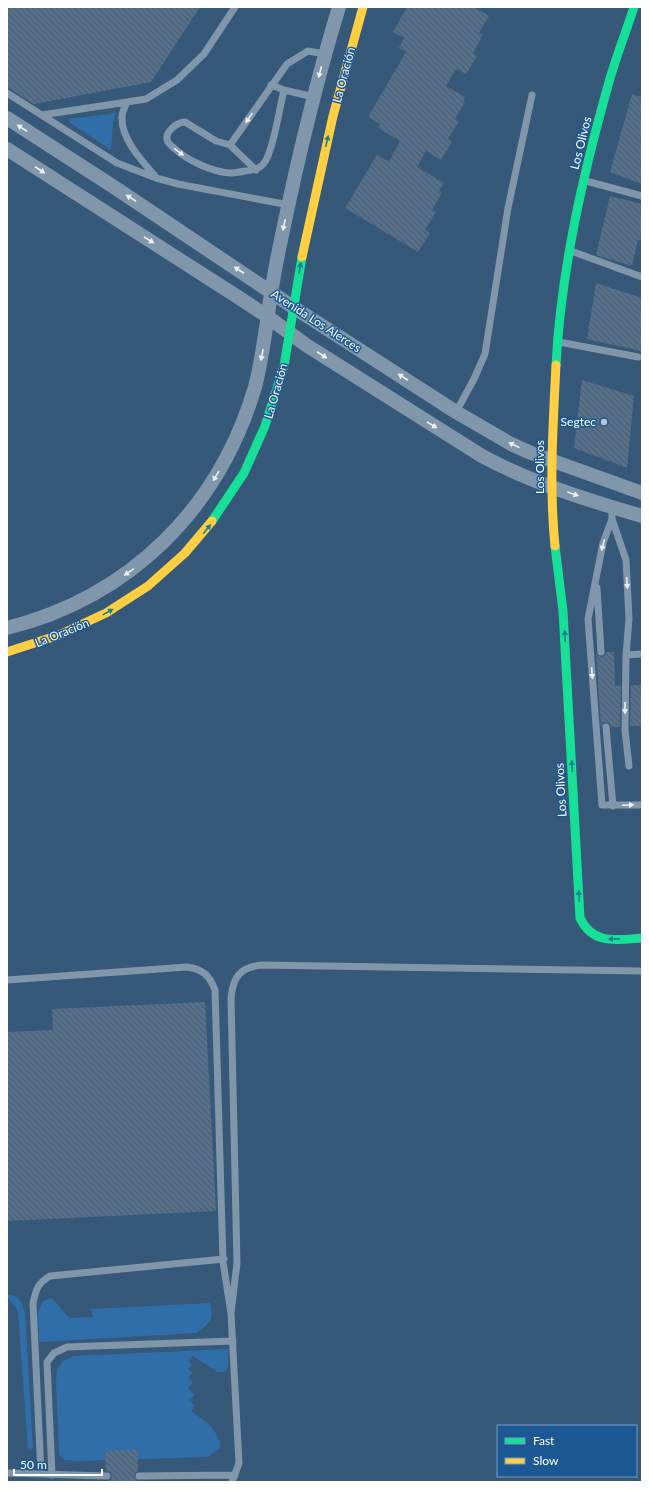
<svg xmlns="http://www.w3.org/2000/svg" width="649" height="1489" font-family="Lato,sans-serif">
	<defs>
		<pattern id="building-back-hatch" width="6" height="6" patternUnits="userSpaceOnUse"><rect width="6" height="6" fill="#55708a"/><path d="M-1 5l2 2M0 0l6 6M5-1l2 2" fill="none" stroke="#505a65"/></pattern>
	</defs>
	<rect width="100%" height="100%" fill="#365879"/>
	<path fill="#306eaa" d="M116,113L113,123L111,150L69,122V119Z
		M7,1294C21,1296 21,1301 25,1313L33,1448L28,1449L18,1311L9,1299H7Z
		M52,1298L69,1318L93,1317L91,1309L210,1303C214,1320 210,1323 197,1333L39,1342L38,1312L43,1301Z
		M228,1349V1367L224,1372H217L193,1356L188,1360L192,1365L188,1369L193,1373L188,1377L193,1382L188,1388L195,1395L190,1400L195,1406L191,1411C206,1422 217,1428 221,1447L208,1457L77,1461L64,1460L59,1454L56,1382L57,1369L63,1361L73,1356Z"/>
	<path fill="url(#building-back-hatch)" d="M7,7H200L151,82L34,104L7,87Z
		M407,7H474L489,16L479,33L483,35L473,53L477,56L466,74L456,69L446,86L465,97L463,101L465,102L455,119L459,121L448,139L452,142L441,160L426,151L417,167L444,183L439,191L442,193L432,210L436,212L425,230L430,233L418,252L345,208L377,155L389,162L400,141L378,128L380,124L368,117L406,52L399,48L404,38L393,32Z
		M632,94L642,97V184L610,172Z
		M610,196L642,204V240H638L632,266L596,255Z
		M596,283L642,298L641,351L587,339Z
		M582,380L634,396L627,468L574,448Z
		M596,652L597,655L601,657L604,656L606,652H614L615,686L621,685L620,727H611L610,724L606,722L603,723L601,727Z
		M631,685H642V726H630Z
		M205,1002L216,1211L7,1221V1032L53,1030L52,1009Z
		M138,1449V1471L135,1473L134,1476L139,1482H107L111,1479L112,1476L110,1472L106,1471L105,1451Z"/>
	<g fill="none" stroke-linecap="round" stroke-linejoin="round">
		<path stroke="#8096ab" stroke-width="7" d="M271,85L284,90C279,110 275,141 267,158C263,168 255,170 245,171C240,172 235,173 230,173C212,172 187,160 175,149C173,147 169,144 168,142C163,133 177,122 185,122L216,141L230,145L287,64L308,51L325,54
			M284,90L314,97
			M7,93L117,163L156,178L178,184L289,205
			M42,115L127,102
			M230,145L256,170
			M155,176C142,161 121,139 122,117C122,112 125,107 127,102L146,99L177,80L204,54L235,7
			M586,181L642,196
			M571,251L642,277
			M559,342L638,357
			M456,412L474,379L485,354L508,208L532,95
			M612,507V519L603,543L588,619L602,805H642
			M612,519L626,560L629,619L626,655L625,730L629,766
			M597,588L601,652
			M626,655L642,654
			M606,727L613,806
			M7,980L187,967C203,969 210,976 215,990L223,1262L231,1313L239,1463L232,1482
			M231,1313L237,1263L231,998C233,977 240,967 262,965L642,971
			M7,1473L107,1476
			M41,1474L33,1303C36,1289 38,1283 50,1276L224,1259
			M52,1475L47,1362L54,1353L67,1347L233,1341
			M139,1476L235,1475"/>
		<path stroke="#8096ab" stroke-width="14" d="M7,118L117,189L293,307L456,412L511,444L531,453L642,493
			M7,149L241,299L268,317L306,345L482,456C532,483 587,500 642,516
			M7,628C130,597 219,509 255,387C263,356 266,325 271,294C274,274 278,254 282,235C298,158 316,82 339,7"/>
		<path stroke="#16e098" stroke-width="9" d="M556,365C561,270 583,174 609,82C616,57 626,32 634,7
			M212,521L244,473L265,426L284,366L302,257
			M555,546L563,611L580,918C593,945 616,940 642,938"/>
		<path stroke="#ffcf43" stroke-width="9" d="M302,257L333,116L363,7
			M555,546C549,486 553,426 556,365
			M7,652L59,635L106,613L148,586L185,553L212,521"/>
	</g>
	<defs><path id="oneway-solid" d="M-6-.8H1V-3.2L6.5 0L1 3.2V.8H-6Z"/></defs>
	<g fill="#eceff2">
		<use href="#oneway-solid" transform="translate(320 72) rotate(105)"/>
		<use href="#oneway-solid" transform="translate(249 118) rotate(124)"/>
		<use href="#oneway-solid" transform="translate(22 128) rotate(-147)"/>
		<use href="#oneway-solid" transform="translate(179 152) rotate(36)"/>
		<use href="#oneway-solid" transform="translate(40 170) rotate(33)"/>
		<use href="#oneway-solid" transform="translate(131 198) rotate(-147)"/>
		<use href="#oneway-solid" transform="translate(284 225) rotate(103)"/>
		<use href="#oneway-solid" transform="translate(149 240) rotate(32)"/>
		<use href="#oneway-solid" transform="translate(239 270) rotate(-147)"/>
		<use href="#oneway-solid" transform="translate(262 355) rotate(101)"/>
		<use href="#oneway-solid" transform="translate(322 355) rotate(33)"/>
		<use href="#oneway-solid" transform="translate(403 377) rotate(-147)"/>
		<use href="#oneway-solid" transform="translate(432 425) rotate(31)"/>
		<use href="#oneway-solid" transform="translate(514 445) rotate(-154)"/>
		<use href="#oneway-solid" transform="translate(216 476) rotate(121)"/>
		<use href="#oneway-solid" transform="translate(573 494) rotate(19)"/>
		<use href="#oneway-solid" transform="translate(603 545) rotate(105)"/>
		<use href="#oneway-solid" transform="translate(129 572) rotate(145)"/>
		<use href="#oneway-solid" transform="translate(627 583) rotate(87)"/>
		<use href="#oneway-solid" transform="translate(592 673) rotate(86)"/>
		<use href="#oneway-solid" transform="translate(625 708) rotate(90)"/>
		<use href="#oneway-solid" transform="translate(628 805) rotate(-2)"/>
	</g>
	<g fill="#1a8195">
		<use href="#oneway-solid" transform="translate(327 141) rotate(-77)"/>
		<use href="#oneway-solid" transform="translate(300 268) rotate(-80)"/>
		<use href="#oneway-solid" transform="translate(207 529) rotate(-51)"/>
		<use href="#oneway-solid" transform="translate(108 612) rotate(-29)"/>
		<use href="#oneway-solid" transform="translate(565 636) rotate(-93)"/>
		<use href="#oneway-solid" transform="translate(572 766) rotate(-93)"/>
		<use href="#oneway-solid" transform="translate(579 896) rotate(-93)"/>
		<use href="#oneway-solid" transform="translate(614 939) rotate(179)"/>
	</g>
	<circle fill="#b9c5d0" stroke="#1b5894" stroke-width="1.5" cx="604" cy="422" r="4"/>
	<g text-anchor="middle" stroke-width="3" stroke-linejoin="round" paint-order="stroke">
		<g font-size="12" fill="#fff" stroke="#1b5894">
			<text transform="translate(344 75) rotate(-75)" y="4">La Oración</text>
			<text transform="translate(581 143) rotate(-76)" y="4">Los Olivos</text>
			<text transform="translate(316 321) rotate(33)" y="4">Avenida Los Alerces</text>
			<text transform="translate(276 391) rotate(-74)" y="4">La Oración</text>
			<text transform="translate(540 467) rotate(-90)" y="4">Los Olivos</text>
			<text transform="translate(62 633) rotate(-22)" y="4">La Oración</text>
			<text transform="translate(561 790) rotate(-93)" y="4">Los Olivos</text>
		</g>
		<g font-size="12" fill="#fff" stroke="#1b5894" text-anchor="end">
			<text x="596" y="426">Segtec</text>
		</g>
	</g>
	<rect width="649" height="1489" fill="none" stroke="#ffffff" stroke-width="16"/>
	<rect x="497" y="1425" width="140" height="52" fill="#1b5894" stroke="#769bbf"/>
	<rect x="505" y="1438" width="20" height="6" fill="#16e098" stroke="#769bbf"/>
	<text x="533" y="1445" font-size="12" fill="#ffffff">Fast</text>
	<rect x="505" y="1458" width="20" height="6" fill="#ffcf43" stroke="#769bbf"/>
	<text x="533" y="1465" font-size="12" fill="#ffffff">Slow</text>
	<path d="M14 1469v6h88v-6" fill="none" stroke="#ffffff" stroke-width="2"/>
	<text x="20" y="1469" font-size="12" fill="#ffffff" stroke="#1b5894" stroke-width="3" paint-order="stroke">50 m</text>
</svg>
